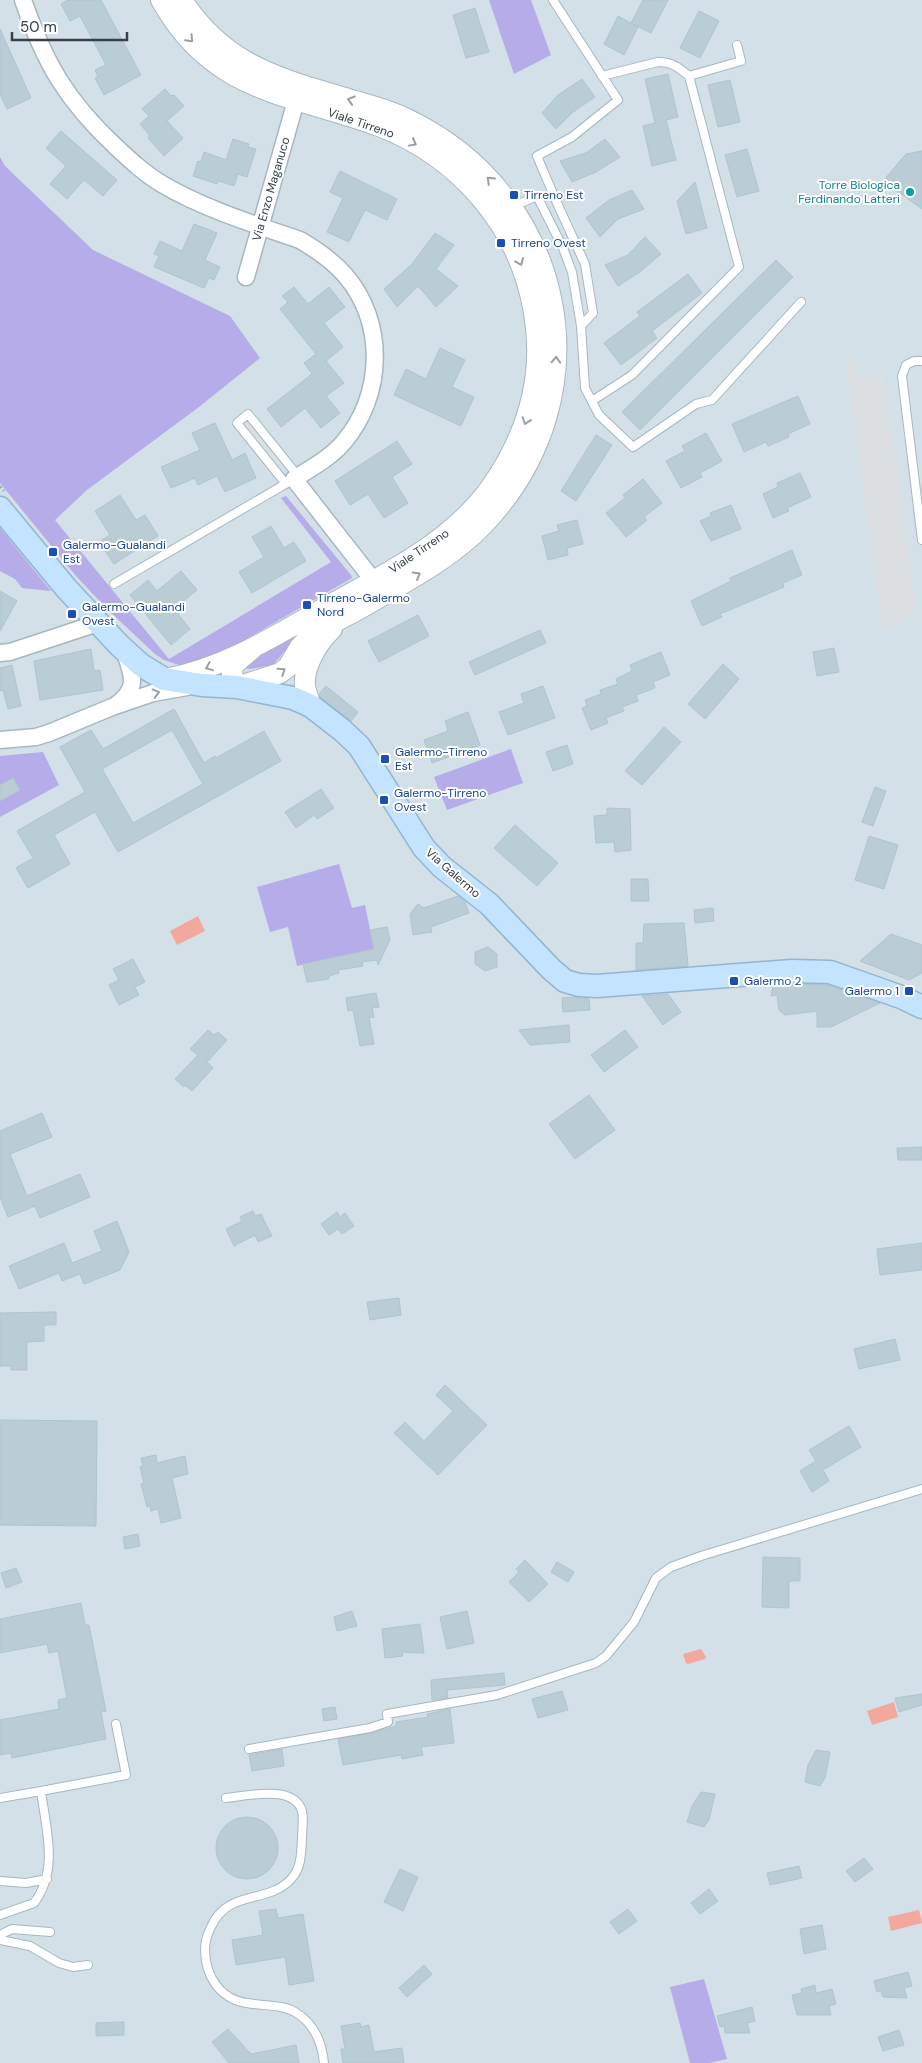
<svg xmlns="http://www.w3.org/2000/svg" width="922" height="2063" font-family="'DM Sans',sans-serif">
	<rect width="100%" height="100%" fill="#e5eef3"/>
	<path fill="#d3e0e8" d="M0,0H922V2063H0Z"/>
	<path fill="#b6acea" d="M489,0H531L551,55L514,74Z
		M0,157L5,166L93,250L230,316L260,358L199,407L87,490L55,520L169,659L331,562L281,498L286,496L351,575L352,578L215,657L182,666L164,660L155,654L107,609L76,576L0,483Z
		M0,528L51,591L22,588L15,579L0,571Z
		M301,632L273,665L250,669L240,667Z
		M511,749L523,783L447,810L434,777Z
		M43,752L59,785L0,817V756Z
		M339,864L352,908L365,905L374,949L297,966L288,927L270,932L257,887Z
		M704,1979L727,2059L709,2063H690L670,1987Z"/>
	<path fill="#dbdfe1" d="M845,356L855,357L858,378L883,373L917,615L903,619V625L882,628Z
		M249,422L285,466L281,470L245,425Z"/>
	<path fill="#f3a89f" d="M198,916L205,931L177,945L170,931Z
		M701,1649L706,1657L705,1659L688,1664L686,1663L683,1654Z
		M894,1702L898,1717L872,1725L867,1711Z
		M919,1910L922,1923L891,1931L888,1917Z"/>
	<path fill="#bacdd5" stroke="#adc5d0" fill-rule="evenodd" d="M68,0H101L141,75L104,95L95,78L98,76L95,70L106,65L80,16L70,21L61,4Z
		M643,0H668L651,33L631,23Z
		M475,8L489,52L466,58L453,15Z
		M699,11L719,21L700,58L680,48Z
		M618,16L638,27L624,55L604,44Z
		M0,29L31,98L7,109L0,94Z
		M668,74L678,117L666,120L676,160L652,166L643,126L655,123L645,79Z
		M582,79L595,97L573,112L556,129L542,113L558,95Z
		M730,80L740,122L718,127L708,85Z
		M165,89L171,96L174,95L184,106L167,121L183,138L164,156L148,138L150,136L140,124L149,116L142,109Z
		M61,131L117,180L103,196L84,180L67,199L50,184L66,166L46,148Z
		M233,139L249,144L248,147L256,149L247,177L238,174L234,186L218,181L217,184L193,176L198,161L201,162L204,152L226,160Z
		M605,139L620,157L596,172L572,182L560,161L586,153Z
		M747,149L759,191L737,197L725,155Z
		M922,151V209L883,181L906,154Z
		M340,171L397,199L387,220L365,210L349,242L327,232L343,198L330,192Z
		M695,182L707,228L686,234L677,201Z
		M632,190L644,209L618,219L600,237L586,218L609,200Z
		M194,224L217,233L205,260L220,267L214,280L209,278L204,288L154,267L159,256L154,254L160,241L182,251Z
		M435,233L454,245L436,269L458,286L436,307L418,286L397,307L384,289L412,264Z
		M645,237L661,254L640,272L618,286L605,265L628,255Z
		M776,260L793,277L640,430L622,412Z
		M688,274L702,293L652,331L657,338L621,365L604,343L640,316L637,312Z
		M294,287L308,304L329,287L345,307L324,323L343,347L326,361L344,383L326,396L340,413L321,428L305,408L281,427L267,409L312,374L304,363L316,354L280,309L288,302L282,296Z
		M440,348L465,360L452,387L474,397L461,426L394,395L406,369L426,379Z
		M798,396L810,424L788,434L789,437L768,446L766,442L744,452L732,424Z
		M215,423L232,460L245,453L256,478L225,492L217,476L198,485L195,478L171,488L161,467L200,450L192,433Z
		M706,433L722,461L700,473L702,477L681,488L666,461L685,451L682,446Z
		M596,435L612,445L576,501L561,491Z
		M397,441L412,464L392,477L408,503L384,518L368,494L350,505L335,481Z
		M800,473L811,497L787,508L789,511L773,518L763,494L778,487L777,483Z
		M643,479L662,503L644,517L647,520L626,537L606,513L625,498L623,495Z
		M120,495L136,520L145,515L158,536L114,564L99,542L110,535L95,511Z
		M731,505L741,529L711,541L700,521L711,516L710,513Z
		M577,520L583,544L567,548L568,555L548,560L542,536L559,531L557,525Z
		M271,526L284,548L294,542L306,561L252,593L239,572L264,557L252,537Z
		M792,550L802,575L783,583L784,587L720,614L722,617L702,626L691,601L731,581L730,578Z
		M181,571L197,590L174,609L190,629L171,645L130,595L148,580L157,591Z
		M0,591L17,601L0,631Z
		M418,615L429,636L379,662L368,641Z
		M540,630L546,643L475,675L469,662Z
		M834,648L839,672L817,676L813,652Z
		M91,649L94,671L100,670L103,690L40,700L34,661Z
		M661,652L670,675L653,682L655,688L636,695L638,701L622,707L624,711L606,718L608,723L591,730L582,708L587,706L585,700L601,694L600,690L618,684L616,679L632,671L630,665Z
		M723,664L739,679L705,719L688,704Z
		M12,665L21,706L8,709L3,690L0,691V668Z
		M326,686L358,712L351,721L320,697L319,694Z
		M543,686L555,718L508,735L499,712L524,703L521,694Z
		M174,709L204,763L215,756L216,758L264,731L281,761L118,852L95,812L54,835L70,864L28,888L16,868L33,858L17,831L85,792L60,747L91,730L103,749ZM172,730L203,784L133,823L102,769Z
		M468,712L480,745L432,763L424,740L448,731L445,721Z
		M664,727L681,742L642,785L625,771Z
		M567,745L573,764L553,771L546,752Z
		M13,778L20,790L0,801V785Z
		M875,787L886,791L873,826L862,822Z
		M321,789L334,808L317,819L314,815L296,828L285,812Z
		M607,808L630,809L631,850L615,852L614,842L596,843L594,816L607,815Z
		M515,825L558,863L537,886L494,848Z
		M869,836L898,845L884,889L855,880Z
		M631,879H648L649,901H631Z
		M458,896L465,902L469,913L431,927L432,932L413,935L410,914L418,904L424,908Z
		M713,908L714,921L695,923L694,910Z
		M684,923L688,966L636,970V943H643L644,924Z
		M387,927L390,940L378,965L377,960L362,962L363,966L338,970L339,973L329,976V979L307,982L303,964L374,949L370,930Z
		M891,934L922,945V973L909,980L860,961Z
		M488,947L497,954V967L485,971L475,964V952Z
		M133,959L145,982L135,987L139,995L119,1005L109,985L119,980L113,969Z
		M792,984L828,985L880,1003L831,1027H817V1011L785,1015L779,1010L777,995L771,996L773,986Z
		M376,993L379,1007L372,1008L374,1017L369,1018L374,1044L360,1046L353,1010L348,1011L346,998Z
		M668,994L681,1012L663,1025L642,996Z
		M573,997L589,999L590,1010L563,1012L562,998Z
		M569,1025L570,1042L530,1045L519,1030Z
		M208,1030L214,1035L218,1032L227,1040L207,1062L213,1068L192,1091L185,1085L184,1087L175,1079L198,1055L190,1049Z
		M625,1030L638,1047L604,1072L591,1055Z
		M589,1095L615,1130L575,1159L549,1124Z
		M42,1113L52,1137L10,1154L27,1196L80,1174L90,1197L40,1218L35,1206L8,1217L0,1197V1131Z
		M922,1147V1160H898L897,1148Z
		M253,1211L255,1216L261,1214L272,1236L258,1242L255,1235L234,1246L226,1229L242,1221L240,1217Z
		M337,1212L340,1217L345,1213L354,1226L342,1234L338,1229L329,1235L321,1224Z
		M117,1221L129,1252L120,1270L84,1284L80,1274L62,1281L59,1273L19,1289L9,1266L64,1243L72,1263L102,1251L94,1231Z
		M922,1243V1270L880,1275L877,1249Z
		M399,1298L401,1315L370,1320L367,1302Z
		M56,1312V1325H44V1341L27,1342V1370H11V1366H0V1313Z
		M895,1339L900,1360L859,1369L854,1349Z
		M445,1385L487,1425L438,1475L394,1433L405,1422L424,1441L453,1411L436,1395Z
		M0,1420L97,1421L96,1526L0,1525Z
		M849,1426L861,1447L823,1470L829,1481L812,1492L800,1471L816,1461L809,1450Z
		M156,1455L157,1463L185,1456L188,1474L172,1478L181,1518L161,1523L158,1509L151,1511L150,1506L147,1507L141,1484L144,1483L140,1467L143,1466L141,1458Z
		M138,1534L140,1546L125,1549L123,1537Z
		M763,1557L800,1558V1581H789V1608L762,1607Z
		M525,1560L548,1584L529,1602L509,1582L519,1572L516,1569Z
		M557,1562L574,1572L568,1582L551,1572Z
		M16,1568L22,1582L6,1588L1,1573Z
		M81,1603L85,1625H89L106,1711L101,1712L106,1739L12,1758L11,1753L0,1755V1720L59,1709L58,1700L67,1698L58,1651L49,1653L47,1644L0,1653V1619Z
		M352,1611L357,1626L337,1631L334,1617Z
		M467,1611L474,1643L447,1649L440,1617Z
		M420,1624L424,1653L402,1652L403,1656L385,1658L382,1629Z
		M504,1673L505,1685L447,1690L448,1698L432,1700L431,1680Z
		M562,1691L568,1710L538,1718L532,1699Z
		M922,1694V1705L899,1712L895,1698Z
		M335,1707L337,1719L324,1721L322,1709Z
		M450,1709L454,1743L421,1747L423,1755L402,1759L401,1755L343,1765L338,1739L372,1733L396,1726V1722L428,1717L427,1714Z
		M282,1749L284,1766L252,1771L249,1755Z
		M816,1750L830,1752L825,1778L820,1786L805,1782L808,1765Z
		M701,1792L715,1794L709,1820L704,1827L687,1822L692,1806Z
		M216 1848a31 31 0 1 1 62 0a31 31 0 1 1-62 0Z
		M864,1858L873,1869L855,1882L846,1871Z
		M799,1866L802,1878L770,1885L767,1873Z
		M400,1869L418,1877L403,1911L384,1902Z
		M709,1889L718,1901L700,1914L691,1903Z
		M276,1909L278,1918L303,1914L314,1981L289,1985L285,1957L236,1965L232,1940L263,1935L259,1911Z
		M628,1909L637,1921L619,1934L610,1922Z
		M822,1925L826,1949L804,1954L800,1929Z
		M424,1965L432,1974L407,1997L399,1988Z
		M908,1972L912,1986L904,1988L907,1998L883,1997L881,1991L877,1992L874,1981Z
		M815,1985L816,1993L832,1989L836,2004L829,2006L831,2015H797L792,1995L802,1993L801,1989Z
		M752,2007L755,2021L747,2023L750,2033H725L724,2026L720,2027L717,2016Z
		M124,2022V2035L96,2036V2023Z
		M360,2023L361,2027L369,2025L374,2052L402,2048L404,2063H343L341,2049H345L341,2026Z
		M228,2029L251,2054L296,2045L299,2063H229L212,2042Z
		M899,2030L904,2045L883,2051L878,2037Z"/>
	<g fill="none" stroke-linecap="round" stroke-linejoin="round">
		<defs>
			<path id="service" d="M553,0L618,100L572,137L537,156L557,203L585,264L593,313L581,326
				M602,76L658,62C672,62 678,67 689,76L741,61L737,45
				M512,207L537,196L563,248L572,272L581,326L585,388L599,415L633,447L696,404L712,400L801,302
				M922,361H914L906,365L902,376L922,540
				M592,401L632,375L739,267L689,76
				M286,484L237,423L248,414L298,476
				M114,584L294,479
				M249,1749L370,1728L388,1722L387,1714L497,1695L596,1663L606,1656L634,1622L656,1578L671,1567L701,1556L922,1489
				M41,1791L126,1775L116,1724
				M0,1798L41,1791C46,1829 59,1870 34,1903L0,1915
				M226,1798C247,1796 294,1784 302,1811C304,1820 302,1829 302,1838C301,1852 302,1866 292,1878C269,1905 228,1888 211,1927C208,1933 205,1941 205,1949C205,1975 219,1999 247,2003C263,2006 281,2004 295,2012C314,2023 322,2043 324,2063
				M0,1881L26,1883L47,1879
				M0,1935L12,1929L50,1932
				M0,1940L30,1946L59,1963L73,1967L88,1965"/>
			<path id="minor" d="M23,0C45,63 66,100 115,146C130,160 145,174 162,184C202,208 256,225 300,240C317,250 332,260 345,275C386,322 384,396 343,443C330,458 311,468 294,479L380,589
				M246,277L299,90
				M0,653L10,652L98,623
				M116,705C140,688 132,674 124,650
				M0,740L36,737L49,733L112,707L153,693L187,687"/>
			<path id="tertiary" d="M161,0C214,95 290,93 379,126C460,157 520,227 534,313C545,376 527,435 491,487C451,543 385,574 326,607C276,635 227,667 169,678
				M182,0C226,68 283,79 355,101C373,106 392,111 409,120C568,198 607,396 483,525C456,553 423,572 390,591C375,600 360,609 344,617C332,623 322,628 311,635L300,647L288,667L280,673L237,687L232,674L233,665L252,649
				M311,706C309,700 306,693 305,686C303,667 318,642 332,629"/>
			<path id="secondary" d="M0,508L66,588L119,645L141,665L164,679L202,685L237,687L293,698L311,706L342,730L359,746L424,848L442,867L489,904L551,969L565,981L579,985L597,986L792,971L830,972L901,997L922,1007"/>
		</defs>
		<use href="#service" stroke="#a8b7bf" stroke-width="10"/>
		<use href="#minor" stroke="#a8b7bf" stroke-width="19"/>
		<use href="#tertiary" stroke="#a8b7bf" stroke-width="22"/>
		<use href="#secondary" stroke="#91b5d2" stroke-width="25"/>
		<path stroke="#98b3c2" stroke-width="2.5" stroke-dasharray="2.5 2.5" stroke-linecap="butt" d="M0,486L4,491"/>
		<use href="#service" stroke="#fff" stroke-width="8"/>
		<use href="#minor" stroke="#fff" stroke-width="16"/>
		<use href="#tertiary" stroke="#fff" stroke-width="20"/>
		<use href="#secondary" stroke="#c4e3ff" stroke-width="22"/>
	</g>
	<defs><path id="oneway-chevron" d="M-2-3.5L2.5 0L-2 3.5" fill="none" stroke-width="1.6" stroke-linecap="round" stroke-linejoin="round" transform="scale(1.25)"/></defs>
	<g stroke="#9aa0a2">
		<use href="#oneway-chevron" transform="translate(190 39) rotate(47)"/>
		<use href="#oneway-chevron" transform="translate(351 100) rotate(-163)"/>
		<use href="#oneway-chevron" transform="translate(413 143) rotate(29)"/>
		<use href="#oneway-chevron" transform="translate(490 180) rotate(-136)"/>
		<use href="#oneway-chevron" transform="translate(520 262) rotate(67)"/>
		<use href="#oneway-chevron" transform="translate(556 360) rotate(-87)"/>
		<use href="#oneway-chevron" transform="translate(526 421) rotate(109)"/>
		<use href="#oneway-chevron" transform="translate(417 575) rotate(-30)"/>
		<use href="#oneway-chevron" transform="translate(209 667) rotate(158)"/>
		<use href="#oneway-chevron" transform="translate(282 671) rotate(-34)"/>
		<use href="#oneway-chevron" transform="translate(156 693) rotate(-15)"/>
	</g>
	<circle fill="#0f9aa8" stroke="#fff" stroke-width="2" cx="910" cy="192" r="5"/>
	<g fill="#1a4fb4" stroke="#fff" stroke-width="2">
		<rect x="509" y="190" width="10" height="10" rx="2.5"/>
		<rect x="496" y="238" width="10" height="10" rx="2.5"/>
		<rect x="48" y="547" width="10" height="10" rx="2.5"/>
		<rect x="302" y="600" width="10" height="10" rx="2.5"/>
		<rect x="67" y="609" width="10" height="10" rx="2.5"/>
		<rect x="380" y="754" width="10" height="10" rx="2.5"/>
		<rect x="379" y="795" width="10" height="10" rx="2.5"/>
		<rect x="729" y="976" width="10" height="10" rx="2.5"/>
		<rect x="904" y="986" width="10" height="10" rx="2.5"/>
	</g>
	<g text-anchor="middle" stroke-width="4" stroke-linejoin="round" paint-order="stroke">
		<g font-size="12" fill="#354146" stroke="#fff">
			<text transform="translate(361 123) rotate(19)" y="4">Viale Tirreno</text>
			<text transform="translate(271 189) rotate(-74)" y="4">Via Enzo Maganuco</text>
			<text transform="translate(419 551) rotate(-34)" y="4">Viale Tirreno</text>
			<text transform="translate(453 873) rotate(41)" y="4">Via Galermo</text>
		</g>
		<g font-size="12" fill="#0d838f" stroke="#fff" text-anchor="end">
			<text x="900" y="189">Torre Biologica<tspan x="900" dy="14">Ferdinando Latteri</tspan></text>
		</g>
		<g font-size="12" fill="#164399" stroke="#fff" text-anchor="start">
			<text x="524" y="199">Tirreno Est</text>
			<text x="511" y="247">Tirreno Ovest</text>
			<text x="63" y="549">Galermo-Gualandi<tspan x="63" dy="14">Est</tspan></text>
			<text x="317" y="602">Tirreno-Galermo<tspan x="317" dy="14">Nord</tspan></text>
			<text x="82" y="611">Galermo-Gualandi<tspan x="82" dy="14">Ovest</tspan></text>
			<text x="395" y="756">Galermo-Tirreno<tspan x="395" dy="14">Est</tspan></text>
			<text x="394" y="797">Galermo-Tirreno<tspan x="394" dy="14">Ovest</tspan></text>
			<text x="744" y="985">Galermo 2</text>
			<text x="899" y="995" text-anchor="end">Galermo 1</text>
		</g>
	</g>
	<path d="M12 32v8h115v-8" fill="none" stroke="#354146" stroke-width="2.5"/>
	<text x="20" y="32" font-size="15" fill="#354146" stroke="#ffffff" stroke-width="4" paint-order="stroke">50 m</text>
</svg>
